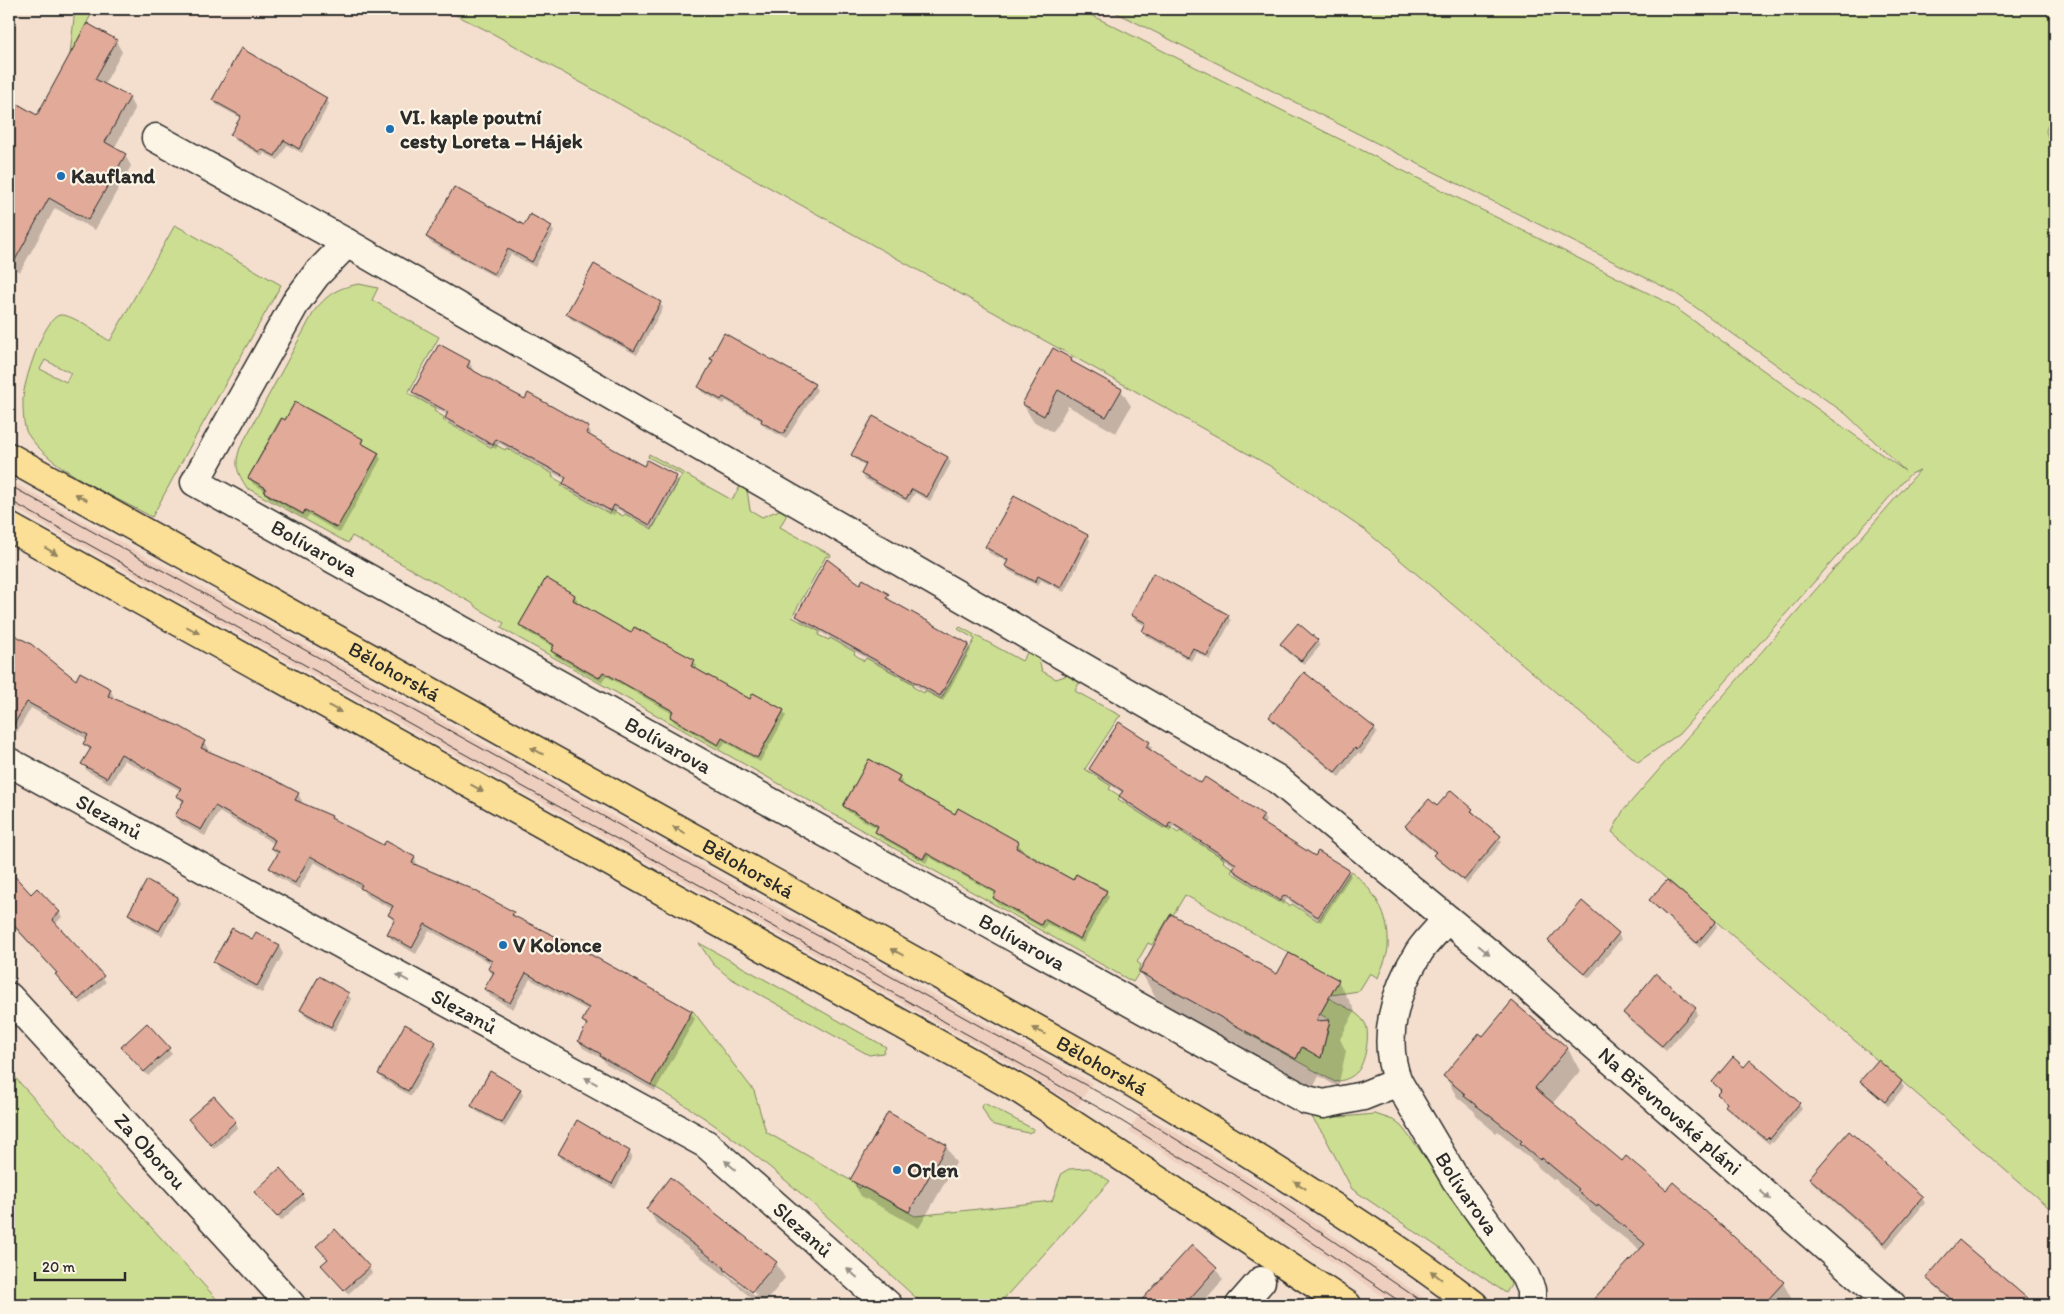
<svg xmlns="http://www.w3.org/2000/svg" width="2064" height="1314" font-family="Itim,sans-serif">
	<rect width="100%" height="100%" fill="#f4dece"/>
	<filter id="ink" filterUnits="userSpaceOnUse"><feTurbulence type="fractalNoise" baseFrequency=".02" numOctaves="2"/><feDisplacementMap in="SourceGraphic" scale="10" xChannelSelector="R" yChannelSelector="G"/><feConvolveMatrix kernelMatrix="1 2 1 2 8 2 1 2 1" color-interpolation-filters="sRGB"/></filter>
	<g filter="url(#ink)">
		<path fill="#eecebe" d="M9,480L1092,1083L1077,1107L1010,1063L9,505Z
			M1141,1111L1252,1180L1434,1305H1396L1243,1201L1129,1131Z"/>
		<path fill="#ccde92" stroke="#7c845e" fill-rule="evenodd" d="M75,9H94L70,55Z
			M444,9H1079L1670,304L1905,471L1846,414L1674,292L1109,9H2055V102L2046,131L2055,165V1213L1612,832L1623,811L1920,470L1910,474L1679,734L1638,762L1366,531L1270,466L490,32Z
			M175,225L281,285L192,443L152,517C115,497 50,470 27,433C23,426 23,408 23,399C23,384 44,317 60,315C73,314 97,334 110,341ZM45,360L71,373L66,382L40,369Z
			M359,284L378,288L372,300L439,337L408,393L435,408L434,411L444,417L443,420L492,448L494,444L505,450L506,448L553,474L552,477L563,483L561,486L610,514L612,510L623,516L625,514L652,529L682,475L648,457L649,454L732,500L743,481L746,483L750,510L762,517L789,506L791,507L780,527L831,555L830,557L826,556L792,617L820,632L818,635L829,640L830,638L855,652L854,654L864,661L866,658L914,684L913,687L924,693L925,691L941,699L975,639L958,629L960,627L1022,661L1034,642L1042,671L1056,679L1083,670L1085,671L1075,691L1121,716L1118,718L1085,769L1111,786L1109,789L1120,796L1118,799L1165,829L1168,826L1178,833L1180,831L1224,859L1223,862L1233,868L1231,872L1278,902L1281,900L1290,906L1292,904L1318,921L1351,871C1375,891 1390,915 1388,948C1387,958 1381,969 1378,978L1370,973L1359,991L1331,995L1338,980L1185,895L1173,915H1170L1152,945L1148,943L1137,962L1141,965L1138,970L1140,971L1133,982L501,628L504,623L479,609L472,603L352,536L348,543L247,488C237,472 234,466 240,448L315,310C329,293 338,288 359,284ZM295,402V407L310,410L325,418L323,423L363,439L361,443L379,453L362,484L351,495L354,498L350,496L342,510L346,514L341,512L334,525L337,528L305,510L303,514L264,493L266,488L248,478L281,418L285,420ZM546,578L575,595L573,600L631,633L635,627L694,660L691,666L750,699L753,693L784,710L758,757L722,738L718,744L670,717L673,711L603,672L599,678L551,651L554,645L519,625ZM869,759L900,776L897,782L955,814L958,808C996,834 1033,858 1073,880L1076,874L1107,890L1080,939L1044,919L1041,925L993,898L997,892L927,853L923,859L875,832L878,826L843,806Z
			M699,943L886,1047L883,1053L869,1055L730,978L713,964Z
			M1329,998C1340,1005 1358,1011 1365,1023C1371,1033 1365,1064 1357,1072C1350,1079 1344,1080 1335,1082L1245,1032L1296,1059L1302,1047L1321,1058L1330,1020L1320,1014Z
			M692,1011H693L754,1091L766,1132L857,1184L856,1186L859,1188L861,1186L915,1216L1052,1201L1060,1178L1062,1173L1069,1169L1089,1168L1110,1181L998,1305H924C837,1227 754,1142 651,1085Z
			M9,1071L222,1305H9Z
			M984,1103L1033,1129V1131L1028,1133L994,1125L990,1123L982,1107Z
			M1309,1113L1341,1117L1375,1114L1393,1120L1401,1126L1419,1149L1478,1236L1508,1276L1511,1285L1506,1293L1352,1189L1324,1135Z"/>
		<path fill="#0003" fill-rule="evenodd" d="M116,41L122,52L104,85L129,98L135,109L114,149L125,155L131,166L95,230L55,208L20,272L9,266V100L38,116Z
			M327,99L329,104L302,153L287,145L278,160L264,153L262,156L235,140L232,135L241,118L217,105L214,100Z
			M524,227H551L554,232L535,267L511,254L497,278L430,242L427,237Z
			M594,265L660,303L663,308L637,355L571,319L568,314Z
			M439,346L469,362L472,367L471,370L526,401L588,428L591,433L589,436L645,467L676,477L679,482L653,529L617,509L614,515L567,489L564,484L566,480L499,443L496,449L449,423L446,418L448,415L416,397L413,392Z
			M712,359L814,385L817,390L786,439L765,427L762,421L726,401L724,404L702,392L699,386L713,361Z
			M1071,360L1073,364L1121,390L1131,406L1116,433L1068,406L1053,432L1033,421L1023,404Z
			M362,440L365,446L378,454L381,459L340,533L309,515L306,519L268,498L266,491L253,484L250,478Z
			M853,455L948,458L951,463L930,501L915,493L909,503L865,479L862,474L866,466L856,460Z
			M1014,498L1088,536L1090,541L1064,592L1041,580L1038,586L1009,571L1006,566L1008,562L989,553L986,547Z
			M1154,575L1228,616L1231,621L1210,660L1196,652L1191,661L1146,636L1143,631L1146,626L1135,620L1132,615Z
			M861,586L888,595L890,601L968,645L971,650L943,701L801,621L798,616Z
			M575,596L578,601L576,603L632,634L694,661L697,666L695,670L750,701L783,711L786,716L760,762L725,742L721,749L674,722L671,717L673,714L606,676L602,683L555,656L552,651L554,647L523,630L520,625Z
			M9,634L30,645L76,682L110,690L114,697L113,699L204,742L208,749L206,751L298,794L302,801L300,804L331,817L333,820L384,847L414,858L418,866L513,913L516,918L691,1012L695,1019L655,1091L605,1063L603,1059L583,1048L579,1041L587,1028L583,1021L589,1011L530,979L513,1009L490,996L486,989L493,976L489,969L492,964L429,930L416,954L392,940L388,934L395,923L389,915L392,909L366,895L362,889L314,862L299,889L275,875L271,868L278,856L272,848L275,844L219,812L205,836L181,823L177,816L184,804L178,796L181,791L124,760L111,784L87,771L83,764L90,751L85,744L87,739L31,708L17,732L9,728Z
			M1317,641L1320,646L1304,665L1284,649L1281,644Z
			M1270,717L1374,728L1377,733L1361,755L1358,753L1339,777L1273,722Z
			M1149,742L1152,748L1150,751L1201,784L1263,816L1266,821L1263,824L1315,858L1348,871L1351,876L1321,922L1287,899L1283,905L1237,875L1234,870L1236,867L1173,826L1170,832L1124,802L1121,796L1123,793L1093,774L1090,769Z
			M899,777L902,782L900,785L955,816L1018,843L1021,848L1019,851L1073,881L1106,892L1109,897L1083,943L1047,924L1044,929L997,903L994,898L996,894L929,857L926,863L879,837L876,832L878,829L847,811L844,806Z
			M1437,808L1472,810L1502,842L1467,884L1438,860L1435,855L1436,854L1410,832L1407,827Z
			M9,872L30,895L59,912L62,917L55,924L106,982L81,1004L60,980L58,974L16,929L15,931L9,924Z
			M177,898L180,903L162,936L132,920L130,914Z
			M1651,900L1715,922L1717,927L1700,948L1654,905Z
			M1582,902L1618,934L1621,939L1589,978L1552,946L1549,941Z
			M253,940L279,946L283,954L262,993L219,970L215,962Z
			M1141,972L1277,975L1338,981L1355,1011L1340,1039L1346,1051L1338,1087L1319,1076L1313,1088L1158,1002Z
			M319,977L348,994L351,999L334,1032L304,1015L301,1010Z
			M1513,1002L1568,1049L1580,1071L1552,1104L1622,1163L1667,1191L1783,1283L1795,1305H1590L1641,1251L1591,1212L1588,1207L1555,1179L1553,1180L1539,1168L1535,1163L1498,1131L1496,1133L1478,1118L1474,1111L1457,1097L1445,1076L1483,1038Z
			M1695,1008L1698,1014L1666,1051L1627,1018L1624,1013Z
			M147,1025L172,1054L148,1076L126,1052Z
			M435,1043L438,1048L411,1096L382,1079L379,1074Z
			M1750,1062L1799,1104L1802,1109L1773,1143L1771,1142L1769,1144L1730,1111L1728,1105L1719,1094L1721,1092L1713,1082L1744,1069Z
			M1862,1081L1901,1082L1904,1087L1888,1106L1865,1086Z
			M520,1090L523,1095L505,1127L476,1111L473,1106Z
			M213,1098L238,1127L214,1149L189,1120Z
			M946,1146L956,1163L919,1228L861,1196L852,1180Z
			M629,1152L632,1157L615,1189L562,1159L559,1154Z
			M1890,1170L1922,1198L1925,1203L1887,1248L1813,1183L1810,1178Z
			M256,1192L302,1194L305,1199L281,1221Z
			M648,1209L776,1263L785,1278L763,1305H759L732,1281L657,1224ZM726,1270L757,1295L756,1297L726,1273Z
			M1192,1247L1216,1269L1223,1280L1200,1305H1138Z
			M322,1265L369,1268L372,1273L348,1294Z
			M1928,1278L2027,1302L2024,1305H1950L1948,1301L1950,1300L1931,1283Z"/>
		<path fill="#e1aa99" stroke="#2b2b2b" d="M87,23L117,40L95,79L130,97L105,142L126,154L88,220L49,198L9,271V99L37,115Z
			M241,48L327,98L299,149L284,140L275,156L261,149L259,152L230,135L241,116L212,100Z
			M454,187L524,225L530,214L552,226L532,262L508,249L494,274L426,237Z
			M594,264L661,302L634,351L566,314Z
			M724,333L815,384L783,434L761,422L762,419L723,397L721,400L698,387L713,360L710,359Z
			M439,344L470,361L467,367L497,384L525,399L528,393L589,427L586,433L615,450L644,466L647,460L677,476L650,525L614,505L611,511L563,484L566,477L496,439L493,445L470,432L445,418L448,412L412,392Z
			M1053,348L1072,359L1071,361L1122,389L1106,417L1058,390L1044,416L1022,404Z
			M295,402L363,439L361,443L379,453L337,528L305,510L303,514L264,492L266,488L248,478L282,418L285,420Z
			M873,416L948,457L927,497L912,489L906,499L861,474L866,464L851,455Z
			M1014,496L1088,535L1061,588L1038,576L1035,582L1005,566L1008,560L985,547Z
			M827,559L860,584L863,579L889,594L886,598L969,644L940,696L796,616Z
			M1153,573L1229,615L1207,656L1193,648L1188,657L1142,631L1146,623L1131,615Z
			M546,578L575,595L573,600L631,633L634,627L695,660L691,666L750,699L753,693L784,710L757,758L722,738L718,745L670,717L673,711L603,672L599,678L551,651L554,645L519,625Z
			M1298,623L1318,640L1301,661L1280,644Z
			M9,632L31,644L76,680L80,672L111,689L108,696L181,727L205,741L201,748L273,779L299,793L295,800L332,816L331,818L383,845L386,841L415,857L412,863L470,888L514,912L512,915L577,947L692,1011L651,1085L600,1056L601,1054L578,1041L587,1024L582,1021L589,1008L526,973L510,1003L484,989L494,972L488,969L492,961L425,924L412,948L387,934L395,919L388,915L393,906L360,888L362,885L310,856L295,883L269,868L279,852L271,848L275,840L215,806L201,830L175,816L184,800L176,796L181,788L121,754L107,778L81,764L91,748L83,744L88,735L27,702L9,733Z
			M1304,672L1375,728L1357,750L1355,748L1335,772L1269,717Z
			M1119,722L1150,742L1146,747L1201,783L1205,777L1264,815L1260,821L1315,856L1318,851L1349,870L1318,917L1284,895L1280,901L1233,870L1236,864L1170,822L1167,828L1119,796L1123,791L1089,769Z
			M869,759L900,776L897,782L955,814L958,808L1019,842L1016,848L1044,864L1073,880L1076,874L1107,891L1080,939L1044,919L1041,925L993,898L996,892L926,853L923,859L875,832L878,826L843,806Z
			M1451,790L1473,809L1471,811L1501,836L1464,880L1433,855L1436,852L1405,826L1429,799L1437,806Z
			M9,870L31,894L37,888L60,912L52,919L104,976L78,1000L55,974L57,973L9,920Z
			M147,880L178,897L159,931L128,914Z
			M1667,880L1716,921L1697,943L1649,900Z
			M1582,901L1619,933L1585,974L1548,941Z
			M1171,914L1277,974L1289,953L1339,980L1316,1021L1330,1020L1321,1058L1302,1047L1296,1059L1139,972Z
			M232,928L252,939L256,932L280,946L257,986L213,962Z
			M1656,973L1696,1008L1662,1046L1623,1013Z
			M319,976L349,993L331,1027L300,1010Z
			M1512,1001L1568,1048L1535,1088L1622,1161L1626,1156L1666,1190L1673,1182L1784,1282L1763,1305H1588L1645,1244L1598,1205L1597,1207L1577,1191L1579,1189L1542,1158L1540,1160L1520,1143L1522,1141L1503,1126L1464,1096L1465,1094L1443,1076L1479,1033L1483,1036Z
			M147,1023L170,1048L144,1072L121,1047Z
			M405,1024L436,1042L408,1091L378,1074Z
			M1733,1057L1744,1067L1750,1060L1800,1103L1770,1139L1768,1137L1766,1139L1725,1106L1727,1103L1717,1094L1721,1090L1712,1082Z
			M1878,1060L1902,1081L1885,1102L1860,1081Z
			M490,1071L521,1089L502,1123L471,1106Z
			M214,1096L236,1121L211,1145L188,1119Z
			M888,1112L947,1145L909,1212L850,1180Z
			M577,1120L630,1151L612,1184L558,1154Z
			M1849,1131L1923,1197L1884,1243L1809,1178Z
			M280,1168L303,1194L277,1217L254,1192Z
			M670,1177L777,1262L752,1292L724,1269L725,1268L646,1209Z
			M335,1229L370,1267L344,1290L321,1265L328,1259L316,1246Z
			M1959,1240L1992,1268L2035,1305H1958L1926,1278Z
			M1192,1245L1217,1268L1184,1305H1137Z"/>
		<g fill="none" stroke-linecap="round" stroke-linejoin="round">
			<defs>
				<g id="street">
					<path id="s1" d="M156,138L347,243L1277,779L1490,954L1892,1305"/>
					<path id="s2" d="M347,243L316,275L296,302L195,482L1306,1100L1324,1104L1363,1096L1398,1082"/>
					<path id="s3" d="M9,762L706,1144L888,1305"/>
					<path id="s4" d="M1447,919C1438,930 1427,940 1419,952C1395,990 1381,1039 1398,1082L1456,1180L1525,1276L1531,1290V1305"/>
					<path id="s5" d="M9,997L291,1305"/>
					<path d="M1240,1305L1261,1281"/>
				</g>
				<g id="primary">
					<path id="s6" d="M9,457L1128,1080C1191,1117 1253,1155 1315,1195C1370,1230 1423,1265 1474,1305"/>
					<path d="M9,527L1022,1091L1347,1305"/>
				</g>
			</defs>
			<use href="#street" stroke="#2b2b2b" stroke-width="31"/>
			<use href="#primary" stroke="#2b2b2b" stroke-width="31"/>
			<use href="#street" stroke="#fcf5e5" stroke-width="28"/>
			<use href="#primary" stroke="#fbdf96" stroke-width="28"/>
			<path stroke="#2b2b2b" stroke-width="1" d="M9,485L1116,1102L1260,1191L1427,1305
				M9,500L1110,1114L1239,1193L1405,1305"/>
		</g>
		<defs><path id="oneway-solid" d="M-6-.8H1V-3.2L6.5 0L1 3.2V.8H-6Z" transform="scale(1.25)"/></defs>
		<g fill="#938560">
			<use href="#oneway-solid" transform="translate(81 497) rotate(-151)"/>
			<use href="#oneway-solid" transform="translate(51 551) rotate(29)"/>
			<use href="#oneway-solid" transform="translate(193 630) rotate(29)"/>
			<use href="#oneway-solid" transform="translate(335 709) rotate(29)"/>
			<use href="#oneway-solid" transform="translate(537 751) rotate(-151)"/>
			<use href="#oneway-solid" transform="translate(477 788) rotate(29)"/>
			<use href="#oneway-solid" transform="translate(679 830) rotate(-151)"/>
			<use href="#oneway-solid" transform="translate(897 952) rotate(-151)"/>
			<use href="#oneway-solid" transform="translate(1039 1031) rotate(-151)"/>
			<use href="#oneway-solid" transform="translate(1300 1185) rotate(-147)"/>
			<use href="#oneway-solid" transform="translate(1436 1275) rotate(-142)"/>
		</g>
		<g fill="#949088">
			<use href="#oneway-solid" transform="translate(1484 950) rotate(39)"/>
			<use href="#oneway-solid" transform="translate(403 978) rotate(-151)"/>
			<use href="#oneway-solid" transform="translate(591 1081) rotate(-151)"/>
			<use href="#oneway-solid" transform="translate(730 1165) rotate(-139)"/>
			<use href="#oneway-solid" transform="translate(1765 1195) rotate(41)"/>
			<use href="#oneway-solid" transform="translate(852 1273) rotate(-139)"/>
		</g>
	</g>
	<g fill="#1f6fb2" stroke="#fcf5e5" stroke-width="2">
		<circle cx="390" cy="129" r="5"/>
		<circle cx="61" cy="176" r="5"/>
		<circle cx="503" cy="945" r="5"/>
		<circle cx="897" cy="1170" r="5"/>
	</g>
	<g text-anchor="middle" stroke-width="4.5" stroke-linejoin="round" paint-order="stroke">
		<g font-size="21" font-weight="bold" fill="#2b2b2b" stroke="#fcf5e5" text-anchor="start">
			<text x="400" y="124">VI. kaple poutní<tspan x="400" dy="24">cesty Loreta – Hájek</tspan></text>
			<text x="71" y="183">Kaufland</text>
			<text x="513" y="952">V Kolonce</text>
			<text x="907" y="1177">Orlen</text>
		</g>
		<g font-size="21" fill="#2b2b2b" stroke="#fcf5e5">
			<text dy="7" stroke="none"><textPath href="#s2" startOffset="421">Bolívarova</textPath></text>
			<text dy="7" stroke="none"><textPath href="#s6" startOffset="441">Bělohorská</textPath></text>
			<text dy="7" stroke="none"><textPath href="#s2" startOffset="826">Bolívarova</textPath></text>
			<text dy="7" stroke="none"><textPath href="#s3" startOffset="114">Slezanů</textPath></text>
			<text dy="7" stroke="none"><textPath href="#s6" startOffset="846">Bělohorská</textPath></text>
			<text dy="7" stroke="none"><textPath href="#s2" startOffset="1231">Bolívarova</textPath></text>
			<text dy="7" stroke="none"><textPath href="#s3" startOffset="519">Slezanů</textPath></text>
			<text dy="7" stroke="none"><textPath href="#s6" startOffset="1251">Bělohorská</textPath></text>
			<text dy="7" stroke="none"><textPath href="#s1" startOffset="1806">Na Břevnovské pláni</textPath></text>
			<text dy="7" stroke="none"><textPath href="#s5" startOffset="209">Za Oborou</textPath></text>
			<text dy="7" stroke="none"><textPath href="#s4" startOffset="311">Bolívarova</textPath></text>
			<text dy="7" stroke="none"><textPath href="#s3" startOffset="924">Slezanů</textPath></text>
		</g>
	</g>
	<rect width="2064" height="1314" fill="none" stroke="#fcf5e5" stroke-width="30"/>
	<rect x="15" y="15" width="2034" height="1284" fill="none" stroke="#2b2b2b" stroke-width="2" filter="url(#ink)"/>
	<path d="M35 1272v8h90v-8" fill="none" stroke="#2b2b2b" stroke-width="2.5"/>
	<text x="42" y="1272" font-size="15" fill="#2b2b2b" stroke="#fcf5e5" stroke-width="4" paint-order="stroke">20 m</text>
</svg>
